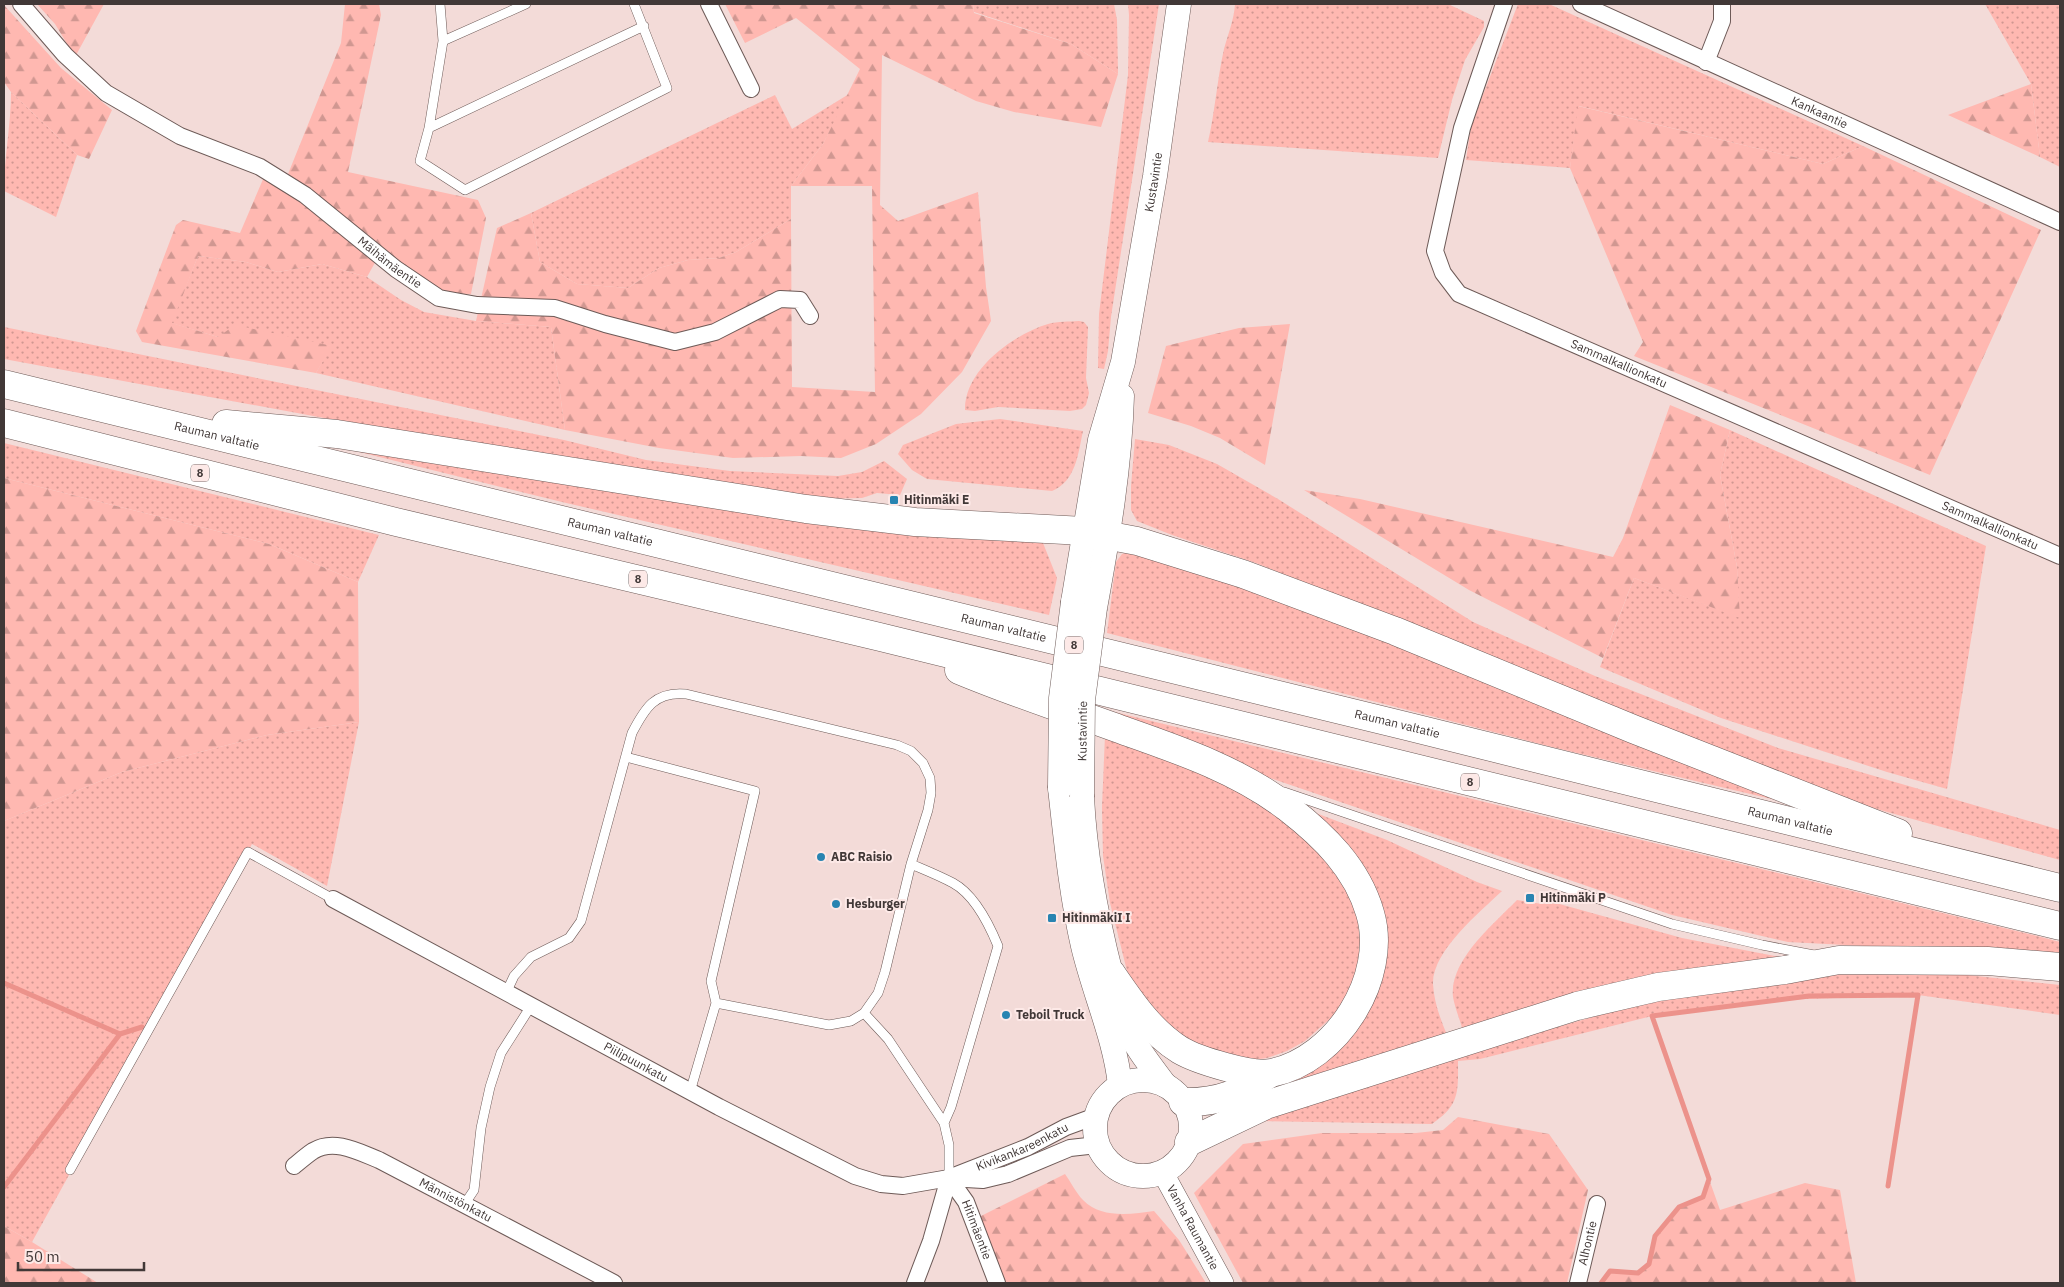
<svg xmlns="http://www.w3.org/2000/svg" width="2064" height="1287" font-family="'IBM Plex Sans',sans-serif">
	<defs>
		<pattern id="grass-dots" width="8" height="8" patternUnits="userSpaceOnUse" patternTransform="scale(1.25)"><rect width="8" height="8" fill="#ffb8b1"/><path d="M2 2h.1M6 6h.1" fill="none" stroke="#d09791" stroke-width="1.8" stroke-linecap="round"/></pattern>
		<pattern id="forest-firs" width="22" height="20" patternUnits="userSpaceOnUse" patternTransform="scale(1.25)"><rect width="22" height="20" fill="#ffb8b1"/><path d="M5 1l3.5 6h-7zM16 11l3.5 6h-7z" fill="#d09791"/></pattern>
	</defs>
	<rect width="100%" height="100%" fill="#f3dbd8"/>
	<path fill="url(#grass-dots)" d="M973,4H1114L1117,20L1118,74L1071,44L974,12Z
		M1128,4H1159L1111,317L1108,351L1104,369L1098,368L1099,314L1128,75L1129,15Z
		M1235,4H1448L1484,21V27L1465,60L1452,100L1438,158L1208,142C1215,112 1217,80 1224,49C1228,34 1234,20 1235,4Z
		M1518,4H1549L1863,146L1823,164L1579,106L1570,168L1466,160L1471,126Z
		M1985,4H2060V167L2040,157L2031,84Z
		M11,92L77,155L56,217L4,191C4,158 11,125 11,92Z
		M849,94L823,144L791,186V219L736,252L719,258L688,260L659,268L628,288L577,284L540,262L531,213L775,95L792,129Z
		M198,256L246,262L278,272L322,264L367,277L401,300L424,312L476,321L551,327L565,430L316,373L331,346L218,337L171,323Z
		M1079,321L1084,322L1088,327L1086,378L1089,393L1086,405L1082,409L1070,411L998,407L975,411L965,410C964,370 1014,334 1048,324C1058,321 1069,322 1079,321Z
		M4,327L564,440L646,460L730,471L838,476L862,472L884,461L907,479L900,495L877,493L862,498L810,499L351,423L4,359Z
		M1000,419L1083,431C1078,454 1076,481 1052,491L927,479L912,470L898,454L903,445L956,424Z
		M1730,430L1986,546L1947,789L1887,772L1721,718L1600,667L1634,578L1739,617L1737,567L1720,475Z
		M1135,439L1169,445L1217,464L1278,499L1473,622L1595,676L1778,748L2060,830V860L1873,808L1765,771L1256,563L1172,535L1137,521L1131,510V486Z
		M4,443L379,535L358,582L269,544L4,478Z
		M331,445L1041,538L1057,578L1049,615L562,502Z
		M1129,552L1239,585L1455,667L1788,803L1552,747L1107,633L1116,562L1122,554Z
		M1102,709L2037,936L2060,942V956L1788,942L1672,915L1255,773Z
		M359,722L327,886L252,844L32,1242L4,1226V821L122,772L267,735Z
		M1105,735L1164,754L1265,805L1306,836L1355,896L1363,966L1341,1009L1305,1041L1287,1051L1267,1058L1252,1060L1213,1055L1163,1024L1128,975L1110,903L1103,856L1102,807Z
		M1300,807L1387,840L1477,882L1502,891C1480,912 1432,951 1433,984C1434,1002 1440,1018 1447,1035L1231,1106L1293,1079L1383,957Z
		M1517,900L1542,904L1545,900L1682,938L1780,957L1668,976L1463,1031C1460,1020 1455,1008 1453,997C1449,960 1494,924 1517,900Z
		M1930,971L2060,985V1015L1918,995L1779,1000L1652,1016L1480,1059L1458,1061C1458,1092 1460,1105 1432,1124L1260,1121L1458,1055L1646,1002L1815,974Z"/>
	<path fill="url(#forest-firs)" d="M37,4H104L75,57L55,24Z
		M345,4H379L381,15L348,172L478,200L486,218L471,294L441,293L408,271L337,211L288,174L341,43Z
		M725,4H973L974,13L1071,44L1118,74L1101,127L1014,112L976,101L882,55L880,205L898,221L978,192L986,287L991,321L962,372L921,414L876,444L841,458L801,456L733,458L659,448L565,430L551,327L476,321L497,228L531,213L540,262L577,284L628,288L659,268L688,260L719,258L736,252L791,219L792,387L875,392L872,186H791L823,144L860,69L796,18L745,43Z
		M4,5L61,68L112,110L89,159L77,155L11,92L4,82Z
		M2031,84L2040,157L1948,115Z
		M1578,106L1823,164L1863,146L2041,230L1930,475L1634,356L1643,342L1570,168Z
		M264,177L300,199L377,259L367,277L322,264L278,272L246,262L198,256L172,323L218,337L235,325L332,346L316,373L142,342L136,331L176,225L183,220L240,233Z
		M1290,324L1265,465L1220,438L1191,426L1148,413L1166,346L1239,328Z
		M1670,405L1730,430L1720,475L1737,567L1740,618L1634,578L1603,658L1469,590L1304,490L1360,499L1613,557L1623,538Z
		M4,478L269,544L358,582L359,722L267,735L122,772L4,821Z
		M1458,1117L1549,1134L1588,1190L1567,1283H1243L1194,1193L1243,1144L1322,1133H1416L1443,1130Z
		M1065,1174C1071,1182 1076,1193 1083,1200C1101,1219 1132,1214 1154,1211L1179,1240L1206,1283H1001L979,1217Z
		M1709,1179L1720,1210L1805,1183L1840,1190L1856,1283H1601L1610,1271L1638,1273L1649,1264L1655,1236L1679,1207L1703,1197Z
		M4,1226L32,1242L98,1283H4Z"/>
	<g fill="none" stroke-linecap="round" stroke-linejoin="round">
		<path stroke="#ec928b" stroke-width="5" d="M4,983L120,1034
			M4,1187L120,1034L142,1027
			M1601,1283L1610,1271L1638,1273L1649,1264L1655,1236L1679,1207L1703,1197L1709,1179L1652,1016L1809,996L1918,995L1888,1186"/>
		<defs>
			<path id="service" d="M440,4L443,41
				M526,4L443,41L429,128L420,161L465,190L667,88L634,4
				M429,128L644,26
				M626,757L755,791L711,981L716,1003L690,1092
				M1284,792L1672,924L1762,945L1814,955
				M911,864C925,870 940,876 953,883C975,895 989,924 998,946L951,1107L944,1123L949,1145V1178
				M506,993L514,976L531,957L569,938L581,921L632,733C645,708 655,691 686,694L897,745L911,751L923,763L930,778L931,793L928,810L911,864L885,972L878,993L864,1013L851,1021L829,1025L716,1003
				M864,1013L888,1039L944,1123
				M70,1170L248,852L333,899
				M464,1205L474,1190L481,1128L490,1087L501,1053L531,1006"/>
			<g id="minor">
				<path id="s1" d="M21,4L65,55L106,93L180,136L260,167L305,195L396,269L439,298L477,305L555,308L605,324L675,342L715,332L780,299L800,300L810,316"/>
				<path d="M709,4L751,89"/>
				<path id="s2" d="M1504,4L1462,128L1435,251L1443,273L1459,294L2060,556"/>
				<path id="s3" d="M1581,4L2060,222"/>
				<path d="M1706,62L1722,21V4"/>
				<path id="s4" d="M333,899L719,1107L855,1176L881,1184L903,1186L949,1178L983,1180L1008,1174L1070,1148L1097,1145"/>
				<path id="s5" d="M294,1166C300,1161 307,1155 313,1151C334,1138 359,1152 379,1160L614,1283"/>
				<path id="s6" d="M949,1178L966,1202L997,1283"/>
				<path id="s7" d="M915,1283L931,1241L949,1178L1028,1147L1066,1127L1096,1116"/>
				<path id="s8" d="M1578,1283L1597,1204"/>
			</g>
			<g id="tertiary">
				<path id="s9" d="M1163,1173L1223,1283"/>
			</g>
			<g id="secondary">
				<path id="s10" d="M1073,602L1100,440L1123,362L1155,176L1179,4"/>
				<path d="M1095,608C1108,537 1120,467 1122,396"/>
				<path d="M1060,788C1066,841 1071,894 1083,946C1094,993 1115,1038 1120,1085"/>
				<path d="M1082,797C1085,858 1096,915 1111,974C1115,989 1117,1007 1124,1022C1134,1045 1150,1065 1165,1085"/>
				<circle cx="1143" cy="1128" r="48"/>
			</g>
			<g id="motorway">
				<path id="s11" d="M4,384L1406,726L2060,888"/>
				<path d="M4,423L396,522L880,637L2060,926"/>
				<path d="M226,424L337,434L806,509L915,522L1084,531L1137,541L1243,574L1395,631L1633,729L1898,833"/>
				<path d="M959,670C1014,693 1070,711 1125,731C1182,751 1240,771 1288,808C1324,836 1357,868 1370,913C1389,977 1337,1060 1271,1073C1252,1077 1197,1060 1180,1050C1150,1031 1131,1002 1111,973"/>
				<path d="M1183,1102C1219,1103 1240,1093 1269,1074"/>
				<path d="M1189,1142L1266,1105L1577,1006L1658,987L1785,970L1839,960L1988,961L2060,967"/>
			</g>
		</defs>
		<use href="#service" stroke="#6d5a57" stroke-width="10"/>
		<use href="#minor" stroke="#6d5a57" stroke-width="18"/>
		<use href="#tertiary" stroke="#6d5a57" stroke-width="22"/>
		<use href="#secondary" stroke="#6d5a57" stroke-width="25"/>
		<use href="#motorway" stroke="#6d5a57" stroke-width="29"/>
		<use href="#service" stroke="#fff" stroke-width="9"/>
		<use href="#minor" stroke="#fff" stroke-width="16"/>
		<use href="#tertiary" stroke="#fff" stroke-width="21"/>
		<use href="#secondary" stroke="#fff" stroke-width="24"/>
		<use href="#motorway" stroke="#fff" stroke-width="28"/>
		<defs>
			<g id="secondary-bridge">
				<path d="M1060,788L1061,698L1073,602"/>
				<path id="s12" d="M1082,797L1083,700L1095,608"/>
			</g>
		</defs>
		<use href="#secondary-bridge" stroke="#6d5a57" stroke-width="25" stroke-linecap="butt"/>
		<use href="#secondary-bridge" stroke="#fff" stroke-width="24"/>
	</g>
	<g fill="#2884b1" stroke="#fde9e7" stroke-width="2">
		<rect x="889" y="495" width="10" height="10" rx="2.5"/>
		<circle cx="821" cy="857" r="5"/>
		<rect x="1525" y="893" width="10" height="10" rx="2.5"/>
		<circle cx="836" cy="904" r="5"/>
		<rect x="1047" y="913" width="10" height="10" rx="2.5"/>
		<circle cx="1006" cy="1015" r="5"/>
	</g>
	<g text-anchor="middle" stroke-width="4" stroke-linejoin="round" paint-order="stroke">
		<g fill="#fde9e7" stroke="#796d6c" stroke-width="1">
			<rect x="191" y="464.5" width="18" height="17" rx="4"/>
			<rect x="629" y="570.5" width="18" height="17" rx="4"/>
			<rect x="1065" y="636.5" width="18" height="17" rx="4"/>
			<rect x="1461" y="773.5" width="18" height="17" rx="4"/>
		</g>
		<g font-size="11" font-weight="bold" fill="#413837">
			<text x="200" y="477">8</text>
			<text x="638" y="583">8</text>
			<text x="1074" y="649">8</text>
			<text x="1470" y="786">8</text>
		</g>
		<g font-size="12" fill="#413837" stroke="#fde9e7">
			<text dy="4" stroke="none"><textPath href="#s3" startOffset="262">Kankaantie</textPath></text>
			<text dy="4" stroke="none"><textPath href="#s10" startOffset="428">Kustavintie</textPath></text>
			<text dy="4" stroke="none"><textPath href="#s1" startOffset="456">Mäihämäentie</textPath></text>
			<text dy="4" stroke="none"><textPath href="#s2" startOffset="481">Sammalkallionkatu</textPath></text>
			<text dy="4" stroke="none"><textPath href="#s11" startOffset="219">Rauman valtatie</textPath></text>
			<text dy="4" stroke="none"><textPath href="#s2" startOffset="886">Sammalkallionkatu</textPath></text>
			<text dy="4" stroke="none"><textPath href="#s11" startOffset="624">Rauman valtatie</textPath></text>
			<text dy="4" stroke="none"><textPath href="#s11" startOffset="1029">Rauman valtatie</textPath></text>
			<text dy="4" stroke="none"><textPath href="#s11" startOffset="1434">Rauman valtatie</textPath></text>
			<text dy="4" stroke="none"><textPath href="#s12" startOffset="66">Kustavintie</textPath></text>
			<text dy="4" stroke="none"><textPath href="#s11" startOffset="1839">Rauman valtatie</textPath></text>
			<text dy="4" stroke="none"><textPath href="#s4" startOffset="344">Piilipuunkatu</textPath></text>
			<text dy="4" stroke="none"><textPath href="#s7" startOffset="190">Kivikankareenkatu</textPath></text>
			<text dy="4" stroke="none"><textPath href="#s5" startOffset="180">Männistönkatu</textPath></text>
			<text dy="4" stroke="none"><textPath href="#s9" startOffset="62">Vanha Raumantie</textPath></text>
			<text dy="4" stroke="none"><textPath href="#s6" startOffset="59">Hitimäentie</textPath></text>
			<text dy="4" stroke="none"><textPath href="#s8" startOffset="41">Alhontie</textPath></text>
		</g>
		<g font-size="12" font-weight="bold" fill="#413837" stroke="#fde9e7" text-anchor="start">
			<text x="904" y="504">Hitinmäki E</text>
			<text x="831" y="861">ABC Raisio</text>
			<text x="1540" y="902">Hitinmäki P</text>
			<text x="846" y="908">Hesburger</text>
			<text x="1062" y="922">HitinmäkiI I</text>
			<text x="1016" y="1019">Teboil Truck</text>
		</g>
	</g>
	<rect width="2064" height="1287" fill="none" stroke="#413837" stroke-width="10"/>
	<path d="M18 1262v8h126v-8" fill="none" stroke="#413837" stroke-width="2.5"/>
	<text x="25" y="1262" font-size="15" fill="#413837" stroke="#fde9e7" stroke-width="4" paint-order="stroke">50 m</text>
</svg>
